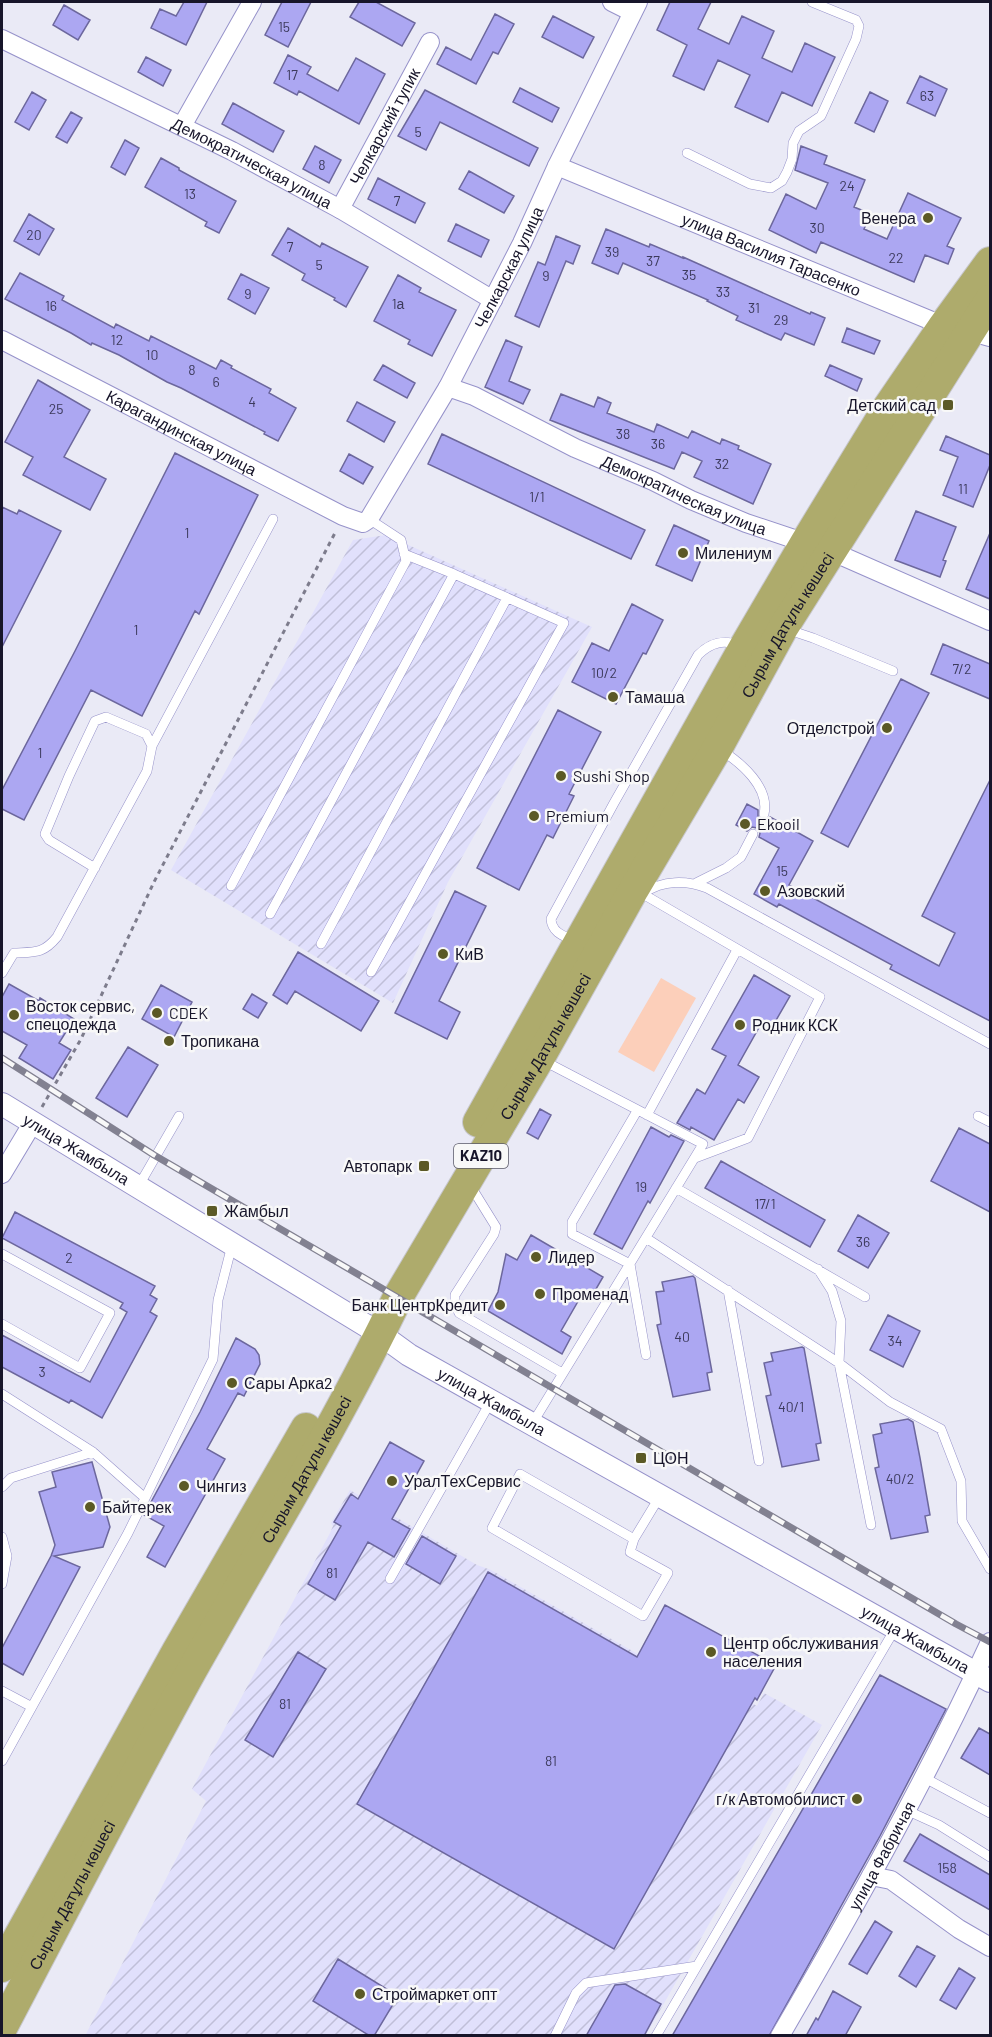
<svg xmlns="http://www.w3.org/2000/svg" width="992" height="2037" font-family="Barlow,sans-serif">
	<defs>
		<pattern id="industrial-furrows" width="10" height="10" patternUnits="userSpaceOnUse" patternTransform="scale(1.5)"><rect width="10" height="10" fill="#e1e0fc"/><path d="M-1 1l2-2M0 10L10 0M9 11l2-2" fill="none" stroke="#c0bfd8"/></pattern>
	</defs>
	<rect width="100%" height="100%" fill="#eaeaf6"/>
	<path fill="url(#industrial-furrows)" d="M386,535L592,627L448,882L393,1003L171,870L353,540Z
		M350,1490L477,1565L491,1570L732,1708L739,1696L757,1706L764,1693L822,1725L646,2035L85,2036L206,1801L192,1789L330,1533L333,1526L331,1523Z"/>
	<path fill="#fccfba" d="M661,978L696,998L654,1072L618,1052Z"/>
	<path fill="#aca7f2" stroke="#6c679d" stroke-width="1.5" d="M184,2H207L186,45L151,28L160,9L176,16Z
		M282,2H311L288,47L265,35Z
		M359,2H376L415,23L402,46L350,17Z
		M670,2H711L698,29L729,44L742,16L774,31L762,58L792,72L805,43L835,57L812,106L782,92L768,122L735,107L750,75L718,60L704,90L673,76L687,45L657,30Z
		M64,5L90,20L78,40L53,25Z
		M495,14L514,24L498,54L493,52L476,84L437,64L446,47L471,60Z
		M553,16L594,37L583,58L542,37Z
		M288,55L311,67L307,74L338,91L356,58L385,74L359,124L299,91L297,95L274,83Z
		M146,57L171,70L163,86L138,72Z
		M920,76L947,89L935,116L907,103Z
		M520,88L559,108L552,122L513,102Z
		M425,90L538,148L529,166L440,122L426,150L398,136Z
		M32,92L46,100L29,130L15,122Z
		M870,92L888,101L874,132L855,123Z
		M233,103L284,131L273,152L222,124Z
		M71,112L82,118L67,143L56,137Z
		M125,140L139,148L125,175L111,167Z
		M315,146L341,160L329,183L303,169Z
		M801,146L827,156L824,164L865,180L854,207L871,214L864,229L887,239L908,193L961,218L947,246L954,249L948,264L925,255L914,282L821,242L816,253L769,230L786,194L816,209L828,183L795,170Z
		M161,158L179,168V170L236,201L219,233L205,226L207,222L145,187Z
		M469,171L514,196L504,213L459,189Z
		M378,178L425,203L415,223L368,199Z
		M29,214L54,229L39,255L14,241Z
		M456,224L489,240L481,257L448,241Z
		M288,228L320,247L322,243L368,267L346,307L334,300L335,298L302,280L305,274L272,255Z
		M606,229L649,247L650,244L683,258V257L810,314L811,312L825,318L814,345L785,333L781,340L736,320L738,316L707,301L708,300L623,263L618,274L592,263Z
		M556,236L580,246L573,264L566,261L539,327L515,316L538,262L545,265Z
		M20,273L64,296L62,300L114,328L116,324L149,341L151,336L216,369L221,360L232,366L231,368L271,389L269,393L296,408L278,441L264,434L265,432L181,388L167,382L119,355L92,343L91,345L71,333L5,299Z
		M241,274L269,288L255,314L228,299Z
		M398,275L421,288L419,292L456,310L432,356L408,344L410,340L374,321Z
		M847,328L880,341L874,354L842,342Z
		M506,340L522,347L509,381L530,390L523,404L485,387Z
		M383,365L415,383L407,398L374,380Z
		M830,365L862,379L857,391L825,376Z
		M38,380L90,410L64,457L106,479L90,510L23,475L33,457L5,442Z
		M561,394L594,407L598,397L611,403L607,413L654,432L657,424L688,438L692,431L720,444L722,439L739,446L738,449L771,464L753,504L694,477L702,461L682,452L674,469L550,420Z
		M357,402L395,422L384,442L347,421Z
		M442,434L645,530L631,559L428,464Z
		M946,436L990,455V465L973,507L943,495L958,457L940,450Z
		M175,453L258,495L199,614L195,611L142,716L91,690L24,820L2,809V790L75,651Z
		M349,454L373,467L363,484L340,471Z
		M2,507L17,514L19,510L61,531L2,647Z
		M916,511L956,527L943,560L946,561L940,577L895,560Z
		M674,525L709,541L692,581L656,565Z
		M990,533V599L966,589Z
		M632,604L663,620L646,654L643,653L616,704L572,682L592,643L609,651Z
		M943,644L990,664V699L931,674Z
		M901,679L929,693L848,847L821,833Z
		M558,710L601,732L569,794L574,796L553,838L547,835L519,890L477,868Z
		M990,780V1021L890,969L892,965L779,904L777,907L754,894L779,848L759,837L760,833L757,828L752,827L747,831L736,825L747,804L758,810V816L761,820H766L770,817L813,841L789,885L939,966L955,933L922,916Z
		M455,891L486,906L439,1001L460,1012L447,1039L395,1013Z
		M298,952L379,1001L361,1031L295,991L287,1004L273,995Z
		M754,975L790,996L771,1029L761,1024L738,1065L759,1077L744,1103L738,1099L714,1140L691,1127L690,1130L677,1123L697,1089L705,1094L726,1056L712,1049Z
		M9,984L39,1001L40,998L74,1019L59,1043L71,1050L53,1079L19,1058L27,1045L2,1031V997Z
		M161,985L192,1002L174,1037L142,1019Z
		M252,994L267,1003L258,1018L243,1009Z
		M128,1047L158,1065L127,1117L96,1098Z
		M540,1109L551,1115L538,1139L527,1133Z
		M651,1127L669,1137L671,1135L684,1141L650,1203L648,1201L622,1249L594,1234Z
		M959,1128L990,1144V1212L931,1181Z
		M721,1161L825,1220L810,1247L705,1188Z
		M15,1212L155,1286L150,1295L157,1299L150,1312L157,1316L102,1418L71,1400L69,1403L2,1367V1335L90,1382L127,1312L120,1308L123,1303L2,1238Z
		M858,1215L889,1233L868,1268L838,1251Z
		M531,1235L603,1277L592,1296L584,1291L561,1331L571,1337L562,1354L488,1311L498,1292L506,1254L517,1260Z
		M693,1276L695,1278L712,1372L707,1373L710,1390L673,1397L657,1325L661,1324L656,1292L664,1291L662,1282Z
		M888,1315L920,1331L903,1367L870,1350Z
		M236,1338L255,1349L259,1355L260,1364L244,1396L238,1393L207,1449L225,1459L165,1567L147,1557L164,1526L144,1515L200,1412Z
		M802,1347L804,1348L821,1443L816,1444L819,1460L782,1467L766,1396L771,1395L764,1363L773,1361L771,1353Z
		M908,1419L913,1422L920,1458L930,1515L925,1516L928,1532L891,1539L875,1468L879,1467L873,1435L882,1433L880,1424Z
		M390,1442L424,1461L392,1519L410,1529L394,1557L368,1542L335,1600L308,1584L341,1526L334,1522L351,1494L358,1499Z
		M92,1462L110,1527L103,1547L54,1556L80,1567L23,1675L2,1663V1648L51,1556L55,1545L39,1492L56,1487L52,1472Z
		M422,1536L456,1556L440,1584L406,1564Z
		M488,1572L637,1657L665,1605L776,1665L757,1700L755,1698L614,1949L357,1804Z
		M298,1652L326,1669L273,1757L245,1740Z
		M880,1675L946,1709L880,1836L769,2036H672Z
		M979,1728L990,1734V1775L961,1758Z
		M920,1834L990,1875V1910L904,1861Z
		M875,1921L892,1932L867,1974L849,1964Z
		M917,1946L935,1956L916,1987L899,1976Z
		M338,1959L398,1996L374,2036H370L313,2001Z
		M959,1968L975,1978L956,2009L940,2000Z
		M625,1984L661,2004L644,2036H586L615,1985Z
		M833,1991L861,2007L845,2036H806L816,2018L818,2020Z"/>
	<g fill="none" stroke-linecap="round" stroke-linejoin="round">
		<defs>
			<path id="service" d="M687,153L750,184L771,188L782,181L787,172L792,159L793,143L799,131L821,116L856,39L859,26L856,20L812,2
				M786,629L813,638L893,671
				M152,746L273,519
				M721,750C741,763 770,787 764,814
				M696,883L726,868L741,857L753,834
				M231,886L406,561L401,540L369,519
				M636,890L820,997L748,1138L695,1158
				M644,893C663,880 686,880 707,888L990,1044
				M270,914L454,574L404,554
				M575,941C564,936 552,933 551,919L614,803L698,655C711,642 724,639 741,646
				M321,944L507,598
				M371,972L564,623L454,574
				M2,973L14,953C35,952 43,954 57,937L147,771L152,746L146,734L106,717L95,721L69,776L45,834L49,840L95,868
				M637,1111L572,1222V1234L630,1264L646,1355
				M647,1115L737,950
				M978,1116L990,1122
				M470,1185L496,1227L494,1234L455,1295V1304L459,1313L562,1373
				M138,1187L179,1116
				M676,1188L865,1297
				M646,1238L839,1363L890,1402L941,1429L961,1481L962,1521L990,1569
				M2,1254L110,1313L80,1368L2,1324
				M818,1269L832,1291L841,1321L839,1363L871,1525
				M728,1290L759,1461
				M2,1394L93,1452L145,1498
				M532,1424L703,1144L544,1061
				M2,1487L11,1478L93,1452
				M2,1537L7,1556L2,1584
				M634,1539L520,1474L492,1528L643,1616L668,1573L630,1552L634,1539L660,1496
				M390,1579L491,1401
				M2,1691L32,1707
				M2,1761L128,1533L213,1359L218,1300L232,1245
				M923,1777L990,1813
				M906,1810L939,1825L990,1857
				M555,2036L576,1993L586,1983L697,1966
				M656,2036L895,1629"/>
			<g id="minor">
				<path d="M612,2L632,12"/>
				<path id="s1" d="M2,39L232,151L340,209L493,300"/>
				<path d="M182,126L252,2"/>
				<path id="s2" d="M557,166L932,321L990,337"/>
				<path id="s3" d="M340,209L430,42"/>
				<path id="s4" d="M2,340L343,516L363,523L369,519L448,387L522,243L557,166L638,2"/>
				<path id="s5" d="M448,387L474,396L575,448L653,481L691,500L746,523L833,552L990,621"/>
				<path d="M2,1174L32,1124"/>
				<path d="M871,1876L891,1880L959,1929L990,1947"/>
				<path id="s6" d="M780,2036C855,1907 928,1777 990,1642"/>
			</g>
			<g id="tertiary">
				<path id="s7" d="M2,1104L380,1334L409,1355L990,1681"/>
			</g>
			<g id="trunk">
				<path d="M478,1122L744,647L805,543L888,407L944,325L990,262"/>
				<path d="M2,1967L177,1651L306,1428"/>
				<path id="s8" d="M2,2028C63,1912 124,1794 187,1679C258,1552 335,1428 398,1297L539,1059L634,889L718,747L783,628L990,300"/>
			</g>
		</defs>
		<use href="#service" stroke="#9692ca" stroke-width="10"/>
		<use href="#minor" stroke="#9692ca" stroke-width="20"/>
		<use href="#tertiary" stroke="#9692ca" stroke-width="24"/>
		<use href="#trunk" stroke="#c7c7cc" stroke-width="32"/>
		<path stroke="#7d7c8c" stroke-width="3" stroke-dasharray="4.5 4.5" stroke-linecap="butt" d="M42,1107L81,1039L154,882L336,531"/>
		<use href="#service" stroke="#fff" stroke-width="9"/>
		<use href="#minor" stroke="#fff" stroke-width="18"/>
		<use href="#tertiary" stroke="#fff" stroke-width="22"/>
		<use href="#trunk" stroke="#aeab6c" stroke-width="30"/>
		<defs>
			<path id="rail" d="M2,1058L154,1155L956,1624L990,1642"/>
		</defs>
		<use href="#rail" stroke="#828191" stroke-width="7"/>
		<use href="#rail" stroke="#f8f8f8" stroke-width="4.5" stroke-dasharray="14" stroke-linecap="butt"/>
	</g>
	<g fill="#5b5926" stroke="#f8f8f8" stroke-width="2">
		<circle cx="928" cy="218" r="6"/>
		<rect x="942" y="399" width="12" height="12" rx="3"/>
		<circle cx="683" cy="553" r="6"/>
		<circle cx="613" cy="697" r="6"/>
		<circle cx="887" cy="728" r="6"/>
		<circle cx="561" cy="776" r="6"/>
		<circle cx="534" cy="816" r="6"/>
		<circle cx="745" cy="824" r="6"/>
		<circle cx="765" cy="891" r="6"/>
		<circle cx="443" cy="954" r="6"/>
		<circle cx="157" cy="1013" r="6"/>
		<circle cx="14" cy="1015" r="6"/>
		<circle cx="740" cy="1025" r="6"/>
		<circle cx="169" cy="1041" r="6"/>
		<rect x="418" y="1160" width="12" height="12" rx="3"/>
		<rect x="206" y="1205" width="12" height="12" rx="3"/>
		<circle cx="536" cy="1257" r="6"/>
		<circle cx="540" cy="1294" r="6"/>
		<circle cx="500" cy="1305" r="6"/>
		<circle cx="232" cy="1383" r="6"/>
		<rect x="635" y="1452" width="12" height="12" rx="3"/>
		<circle cx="392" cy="1481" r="6"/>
		<circle cx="184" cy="1486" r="6"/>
		<circle cx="90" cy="1507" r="6"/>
		<circle cx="711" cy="1652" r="6"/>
		<circle cx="857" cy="1799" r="6"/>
		<circle cx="360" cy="1994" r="6"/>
	</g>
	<g text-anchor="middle" stroke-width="5" stroke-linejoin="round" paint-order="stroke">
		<g font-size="14" fill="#3c3a5c">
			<text x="284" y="32">15</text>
			<text x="292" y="80">17</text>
			<text x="927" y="101">63</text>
			<text x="418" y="137">5</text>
			<text x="322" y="170">8</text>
			<text x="847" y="191">24</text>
			<text x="190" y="199">13</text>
			<text x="397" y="206">7</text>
			<text x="817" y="233">30</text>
			<text x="34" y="240">20</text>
			<text x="290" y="252">7</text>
			<text x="612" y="257">39</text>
			<text x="896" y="263">22</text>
			<text x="653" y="266">37</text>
			<text x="319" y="270">5</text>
			<text x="689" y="280">35</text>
			<text x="546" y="281">9</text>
			<text x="723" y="297">33</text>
			<text x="248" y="299">9</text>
			<text x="398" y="309">1а</text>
			<text x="51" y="311">16</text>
			<text x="754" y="313">31</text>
			<text x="781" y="325">29</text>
			<text x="117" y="345">12</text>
			<text x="152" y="360">10</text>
			<text x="192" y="375">8</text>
			<text x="216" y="387">6</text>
			<text x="252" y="407">4</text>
			<text x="56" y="414">25</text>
			<text x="623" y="439">38</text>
			<text x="658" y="449">36</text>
			<text x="722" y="469">32</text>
			<text x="963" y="494">11</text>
			<text x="537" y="502">1/1</text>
			<text x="187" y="538">1</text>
			<text x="136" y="635">1</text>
			<text x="962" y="674">7/2</text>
			<text x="604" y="678">10/2</text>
			<text x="40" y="758">1</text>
			<text x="782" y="876">15</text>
			<text x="641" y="1192">19</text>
			<text x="765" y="1209">17/1</text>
			<text x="863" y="1247">36</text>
			<text x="69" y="1263">2</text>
			<text x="682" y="1342">40</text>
			<text x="895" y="1346">34</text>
			<text x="42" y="1377">3</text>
			<text x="791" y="1412">40/1</text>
			<text x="900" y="1484">40/2</text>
			<text x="332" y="1578">81</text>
			<text x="285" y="1709">81</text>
			<text x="551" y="1766">81</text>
			<text x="947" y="1873">158</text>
		</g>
		<rect fill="#f8f8f8" stroke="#5a5968" stroke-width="1.5" x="454" y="1144" width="54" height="24" rx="4.5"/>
		<g font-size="15" font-weight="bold" fill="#17152a">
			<text x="481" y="1161">KAZ10</text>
		</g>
		<g font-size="16" fill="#17152a" stroke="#f8f8f8">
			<text dy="6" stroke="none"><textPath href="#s3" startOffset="94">Челкарский тупик</textPath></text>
			<text dy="6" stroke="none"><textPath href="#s1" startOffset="279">Демократическая улица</textPath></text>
			<text dy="6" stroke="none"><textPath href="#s2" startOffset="232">улица Василия Тарасенко</textPath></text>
			<text dy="6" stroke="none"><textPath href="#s4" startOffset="700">Челкарская улица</textPath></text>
			<text dy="6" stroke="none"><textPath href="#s4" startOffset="202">Карагандинская улица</textPath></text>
			<text dy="6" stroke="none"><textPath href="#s5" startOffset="260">Демократическая улица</textPath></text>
			<text dy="6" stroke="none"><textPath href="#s8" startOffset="1608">Сырым Датұлы көшесі</textPath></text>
			<text dy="6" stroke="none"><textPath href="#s8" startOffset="1122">Сырым Датұлы көшесі</textPath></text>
			<text dy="6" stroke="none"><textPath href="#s7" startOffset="87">улица Жамбыла</textPath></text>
			<text dy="6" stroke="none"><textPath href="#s7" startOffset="573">улица Жамбыла</textPath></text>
			<text dy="6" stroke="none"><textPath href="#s8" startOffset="636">Сырым Датұлы көшесі</textPath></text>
			<text dy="6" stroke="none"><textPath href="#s7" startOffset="1059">улица Жамбыла</textPath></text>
			<text dy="6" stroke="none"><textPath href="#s6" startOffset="207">улица Фабричая</textPath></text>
			<text dy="6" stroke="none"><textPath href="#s8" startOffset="150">Сырым Датұлы көшесі</textPath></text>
		</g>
		<g font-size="16" fill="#17152a" stroke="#f8f8f8" text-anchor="start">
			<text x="916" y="224" text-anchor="end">Венера</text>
			<text x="936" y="411" text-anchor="end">Детский сад</text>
			<text x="695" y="559">Милениум</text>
			<text x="625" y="703">Тамаша</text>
			<text x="875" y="734" text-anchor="end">Отделстрой</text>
			<text x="573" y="782">Sushi Shop</text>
			<text x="546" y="822">Premium</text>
			<text x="757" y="830">Ekooil</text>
			<text x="777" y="897">Азовский</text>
			<text x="455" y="960">КиВ</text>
			<text x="26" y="1012">Восток сервис,<tspan x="26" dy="18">спецодежда</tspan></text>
			<text x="169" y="1019">CDEK</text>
			<text x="752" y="1031">Родник КСК</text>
			<text x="181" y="1047">Тропикана</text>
			<text x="412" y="1172" text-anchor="end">Автопарк</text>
			<text x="224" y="1217">Жамбыл</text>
			<text x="548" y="1263">Лидер</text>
			<text x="552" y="1300">Променад</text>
			<text x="488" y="1311" text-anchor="end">Банк ЦентрКредит</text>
			<text x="244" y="1389">Сары Арка2</text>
			<text x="653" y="1464">ЦОН</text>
			<text x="404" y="1487">УралТехСервис</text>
			<text x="196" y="1492">Чингиз</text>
			<text x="102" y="1513">Байтерек</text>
			<text x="723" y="1649">Центр обслуживания<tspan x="723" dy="18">наcеления</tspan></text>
			<text x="845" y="1805" text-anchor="end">г/к Автомобилист</text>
			<text x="372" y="2000">Строймаркет опт</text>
		</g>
	</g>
	<rect width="992" height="2037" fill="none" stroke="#17152a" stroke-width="6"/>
</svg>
